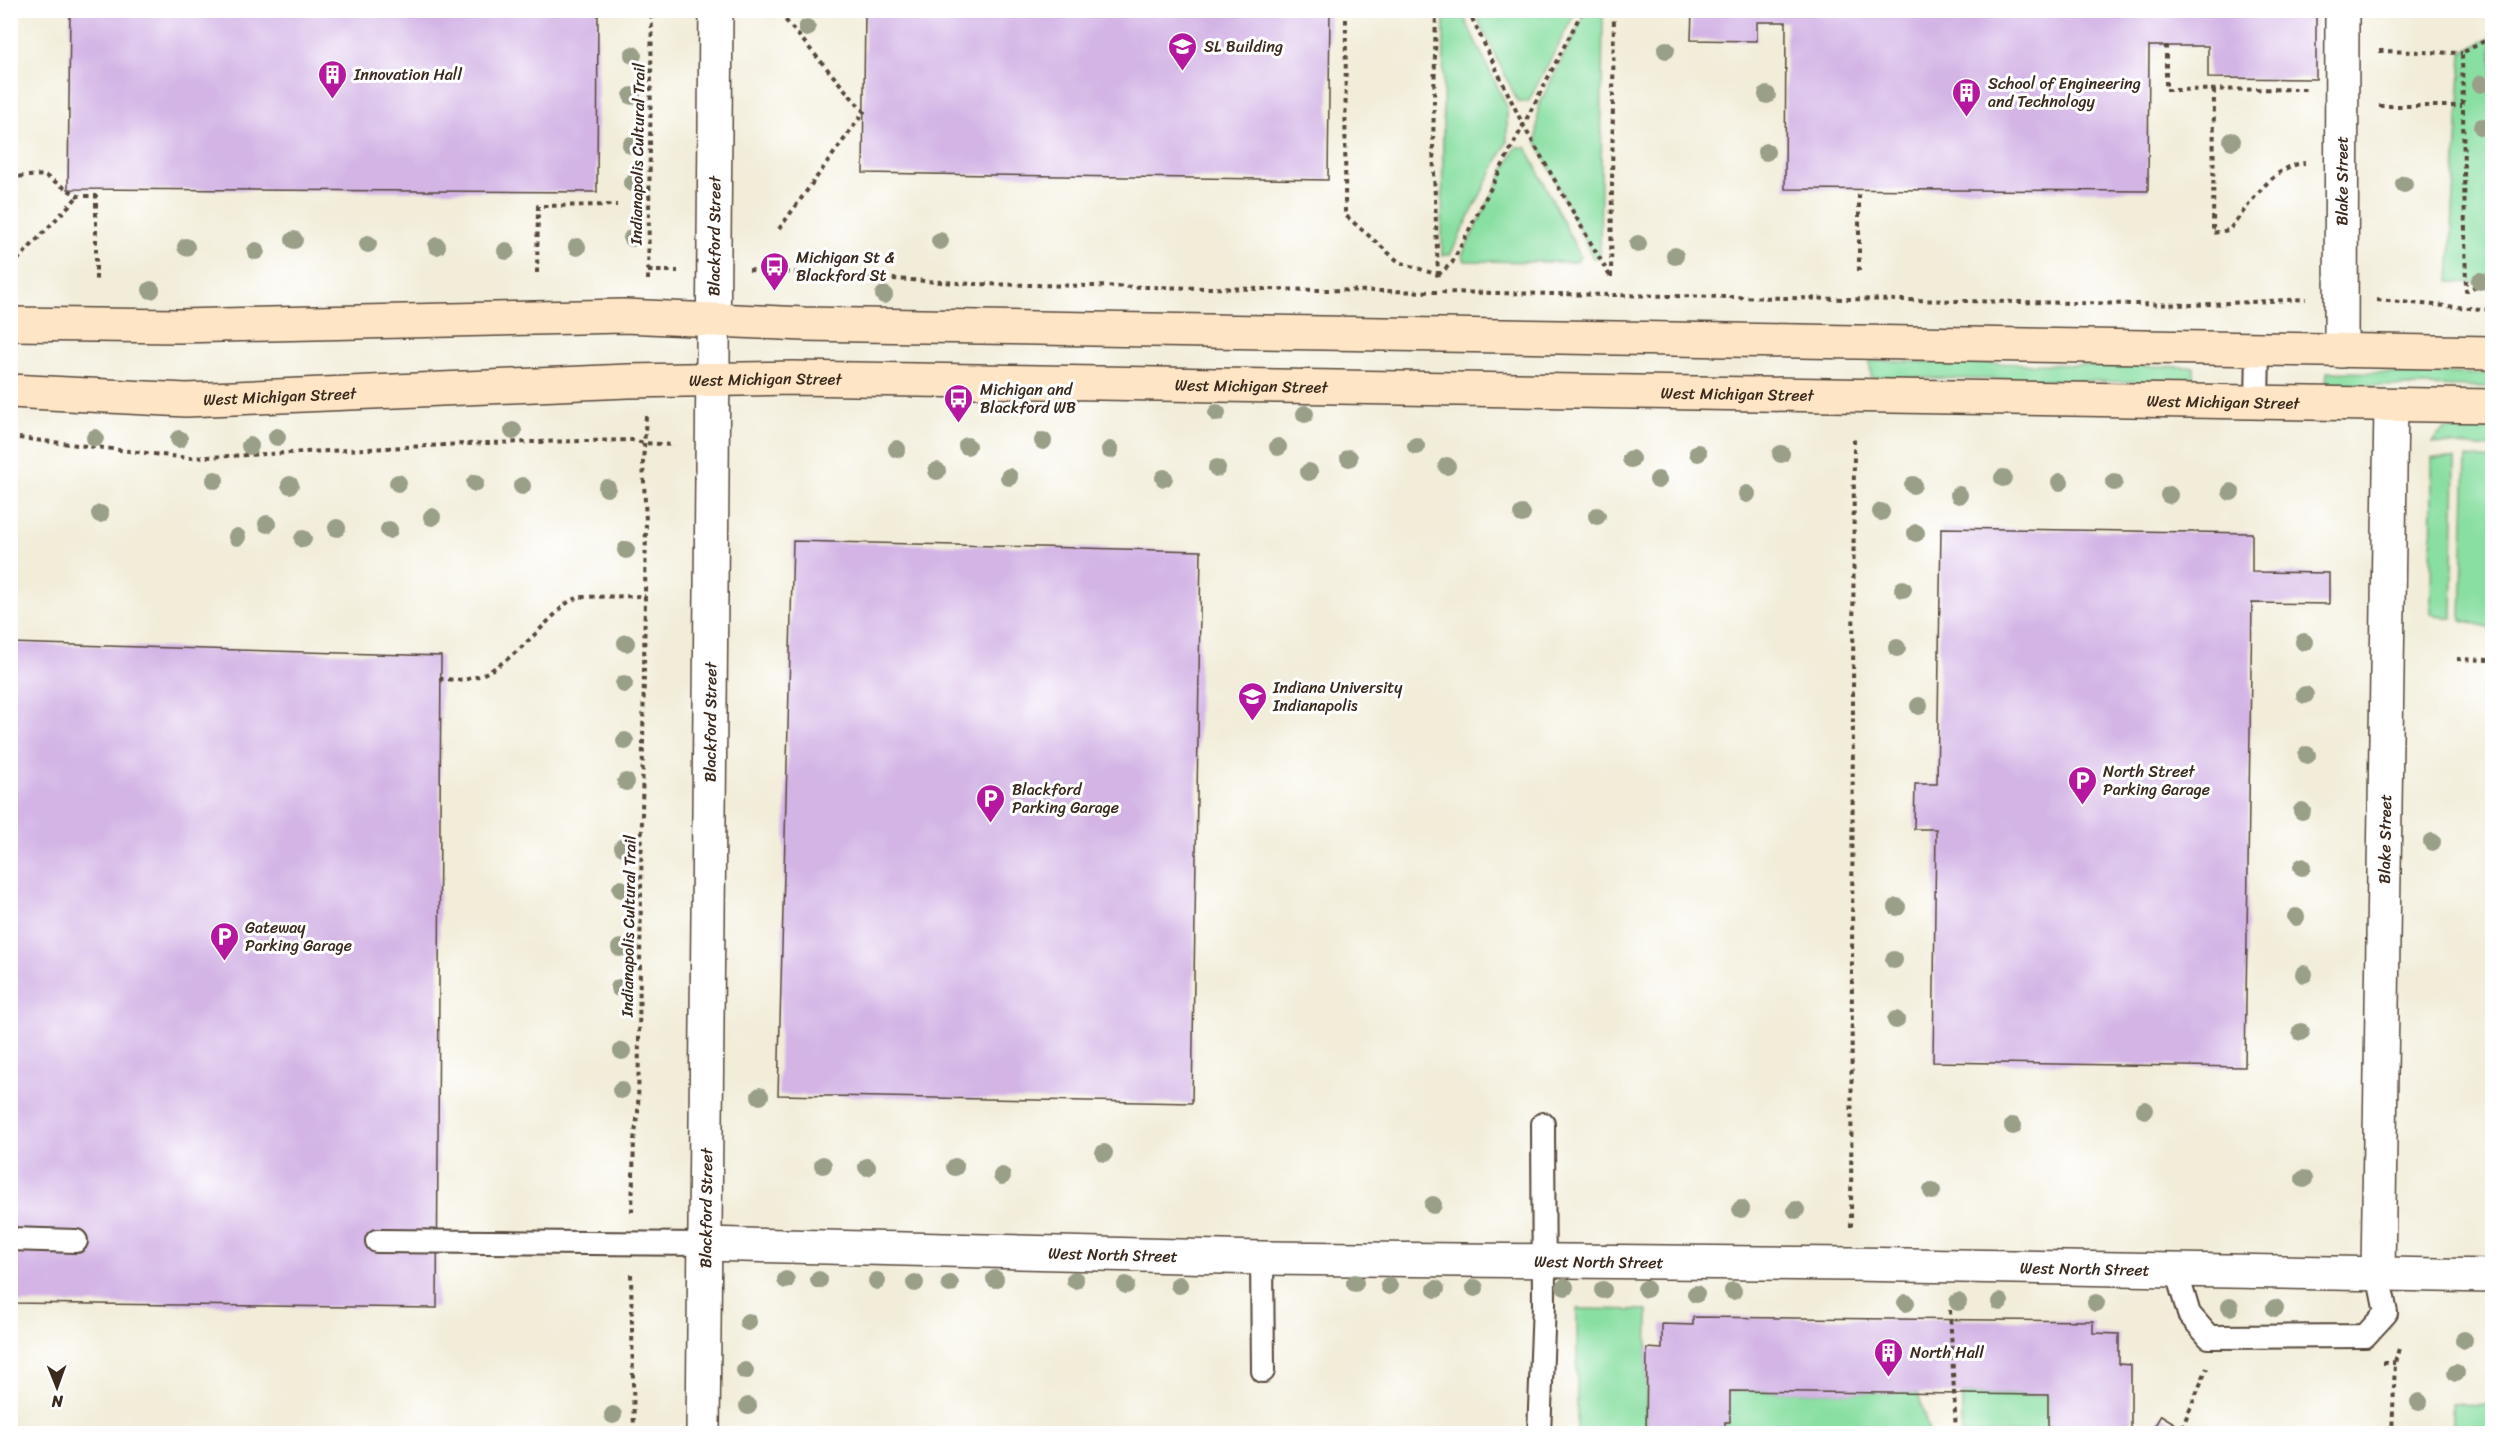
<svg xmlns="http://www.w3.org/2000/svg" width="2503" height="1444" font-family="Sriracha,sans-serif">
	<rect width="100%" height="100%" fill="#fff"/>
	<filter id="ink" filterUnits="userSpaceOnUse"><feTurbulence type="fractalNoise" baseFrequency=".0167" numOctaves="2"/><feDisplacementMap in="SourceGraphic" scale="12" xChannelSelector="R" yChannelSelector="G"/><feConvolveMatrix kernelMatrix="1 2 1 2 8 2 1 2 1" color-interpolation-filters="sRGB"/></filter>
	<filter id="wash" filterUnits="userSpaceOnUse"><feTurbulence type="fractalNoise" baseFrequency=".008" numOctaves="4" result="noise"/><feDisplacementMap in="SourceGraphic" scale="24" xChannelSelector="R" yChannelSelector="G"/><feGaussianBlur stdDeviation="1.35" result="paint"/><feColorMatrix in="noise" values="0 0 0 0 0 0 0 0 0 0 0 0 0 0 0 0 0 1.4 0 .05"/><feComposite in="paint" operator="in"/></filter>
	<g filter="url(#wash)">
		<rect width="100%" height="100%" fill="#f2edd9"/>
		<path fill="#89dfa2" stroke="#628460" stroke-width="1.5" d="M1444,11H1461L1507,107V142L1450,255H1442Z
			M1474,11H1576L1528,102H1518Z
			M1586,11H1603L1600,257L1593,258L1537,142L1538,107Z
			M2492,37V283L2449,282L2462,53Z
			M1516,147H1526L1580,256L1577,262L1465,261L1462,255Z
			M1870,361L2194,367V383L1871,377Z
			M2327,372L2492,374V387L2326,385Z
			M2446,429H2492V448L2433,443L2438,435Z
			M2466,457L2492,460V628L2461,620Z
			M2432,458L2455,459L2452,618L2431,614Z
			M1577,1309L1648,1310L1646,1433H1577Z
			M1730,1391L1918,1393L1929,1433L1725,1434Z
			M1962,1394L2048,1395V1433L1962,1434Z
			M2452,1404L2492,1405V1433H2452Z"/>
		<g id="blocks">
			<path fill="#d3b4e5" d="M70,10H598L597,192L68,189Z
				M865,10H1330L1328,180L863,173Z
				M1692,10H2316V79L2208,78V46H2149L2148,191L1785,189L1786,22H1757V41L1691,40Z
				M1941,528L2252,533V572L2329,573V604L2252,603L2245,1067L1933,1062L1936,829H1914L1915,784H1937Z
				M793,541L1201,551L1192,1103L778,1095Z
				M10,643L441,656L437,1308L10,1303Z
				M2490,969H2492V1046H2489Z
				M1693,1317L2093,1321V1333L2119,1334V1364L2131,1365V1434H2048V1395L1730,1391V1422H1725V1434H1646L1647,1348L1662,1349V1324L1693,1325Z
				M2161,1415L2182,1428L2192,1434H2150Z"/>
		</g>
	</g>
	<g filter="url(#ink)">
		<use href="#blocks" fill-opacity="0" stroke="#56473a" stroke-width="1.5"/>
		<g fill="none" stroke-linecap="round" stroke-linejoin="round">
			<defs>
				<path id="lane" d="M2257,403L2258,349
					M10,1239L76,1241
					M377,1241L705,1244
					M1262,1258L1263,1371
					M2176,1270L2189,1314L2209,1337L2365,1336L2386,1313L2378,1273
					M1539,1434L1544,1304L1543,1124"/>
				<g id="street">
					<path id="s1" d="M2341,351L2342,10"/>
					<path id="s2" d="M705,1244L1262,1258L1851,1264L2492,1276"/>
					<path id="s3" d="M2378,1273L2391,405"/>
					<path id="s4" d="M703,1434C709,959 711,485 716,10"/>
				</g>
				<g id="secondary">
					<path d="M10,324L179,326L624,316L804,324L2492,353"/>
					<path id="s5" d="M10,391L186,400L628,381L793,378L2492,406"/>
				</g>
			</defs>
			<use href="#lane" stroke="#56473a" stroke-width="26"/>
			<use href="#street" stroke="#56473a" stroke-width="36"/>
			<use href="#secondary" stroke="#56473a" stroke-width="36"/>
			<path stroke="#56473a" stroke-width="4" stroke-dasharray="4.5 4.5" stroke-linecap="butt" d="M1346,10L1345,215L1399,262L1438,275
				M1436,10L1433,147L1438,275
				M1468,10L1523,125L1611,278
				M2167,10V11
				M2492,37L2462,53L2466,291L2492,278
				M2166,45V90L2307,89
				M2379,51L2462,53
				M2214,90L2213,233L2229,230C2249,206 2272,165 2305,163
				M2379,106H2462
				M10,177L44,175L78,196H96V282
				M779,229L864,112L782,16
				M11,267L78,196
				M749,270L974,284L2193,305L2306,299
				M648,271H678
				M1859,271V190
				M537,273L538,206L617,205
				M1438,275L1452,263L1583,10
				M1611,277L1614,10
				M648,280L652,10
				M2377,300L2492,310
				M10,437L188,458L485,443L632,440L644,443L674,445
				M2457,659L2492,660
				M439,679C450,679 462,681 472,678C506,670 541,626 567,603L579,597L645,596
				M632,1212L634,1140L638,1113L646,521L643,463L646,416
				M1851,1227L1854,438
				M631,1274L634,1434
				M1950,1310L1956,1434
				M2383,1363H2395
				M2182,1428L2207,1368
				M2392,1434L2395,1363L2399,1348"/>
			<use href="#lane" stroke="#fff" stroke-width="22"/>
			<use href="#street" stroke="#fff" stroke-width="33"/>
			<use href="#secondary" stroke="#fde5c5" stroke-width="33"/>
		</g>
		<g fill="#9a9f88">
			<circle cx="807" cy="28" r="9"/>
			<circle cx="1666" cy="50" r="9"/>
			<circle cx="633" cy="55" r="9"/>
			<circle cx="2481" cy="84" r="9"/>
			<circle cx="1767" cy="95" r="9"/>
			<circle cx="632" cy="96" r="9"/>
			<circle cx="2482" cy="127" r="9"/>
			<circle cx="2232" cy="141" r="9"/>
			<circle cx="631" cy="145" r="9"/>
			<circle cx="1766" cy="152" r="9"/>
			<circle cx="632" cy="183" r="9"/>
			<circle cx="2404" cy="184" r="9"/>
			<circle cx="632" cy="238" r="9"/>
			<circle cx="294" cy="240" r="9"/>
			<circle cx="940" cy="241" r="9"/>
			<circle cx="368" cy="244" r="9"/>
			<circle cx="1638" cy="244" r="9"/>
			<circle cx="437" cy="246" r="9"/>
			<circle cx="186" cy="247" r="9"/>
			<circle cx="577" cy="247" r="9"/>
			<circle cx="256" cy="251" r="9"/>
			<circle cx="506" cy="251" r="9"/>
			<circle cx="1675" cy="256" r="9"/>
			<circle cx="2480" cy="281" r="9"/>
			<circle cx="151" cy="290" r="9"/>
			<circle cx="884" cy="295" r="9"/>
			<circle cx="1217" cy="413" r="9"/>
			<circle cx="1305" cy="414" r="9"/>
			<circle cx="513" cy="431" r="9"/>
			<circle cx="277" cy="437" r="9"/>
			<circle cx="95" cy="438" r="9"/>
			<circle cx="179" cy="439" r="9"/>
			<circle cx="1043" cy="441" r="9"/>
			<circle cx="250" cy="446" r="9"/>
			<circle cx="967" cy="446" r="9"/>
			<circle cx="1416" cy="446" r="9"/>
			<circle cx="1278" cy="447" r="9"/>
			<circle cx="897" cy="449" r="9"/>
			<circle cx="1110" cy="450" r="9"/>
			<circle cx="1698" cy="453" r="9"/>
			<circle cx="1781" cy="454" r="9"/>
			<circle cx="1349" cy="458" r="9"/>
			<circle cx="1631" cy="459" r="9"/>
			<circle cx="1447" cy="466" r="9"/>
			<circle cx="1217" cy="468" r="9"/>
			<circle cx="937" cy="471" r="9"/>
			<circle cx="1309" cy="472" r="9"/>
			<circle cx="1009" cy="477" r="9"/>
			<circle cx="1164" cy="478" r="9"/>
			<circle cx="2003" cy="478" r="9"/>
			<circle cx="215" cy="480" r="9"/>
			<circle cx="1658" cy="480" r="9"/>
			<circle cx="2060" cy="482" r="9"/>
			<circle cx="2114" cy="482" r="9"/>
			<circle cx="398" cy="483" r="9"/>
			<circle cx="475" cy="483" r="9"/>
			<circle cx="290" cy="485" r="9"/>
			<circle cx="1913" cy="485" r="9"/>
			<circle cx="522" cy="486" r="9"/>
			<circle cx="607" cy="488" r="9"/>
			<circle cx="2231" cy="492" r="9"/>
			<circle cx="1747" cy="494" r="9"/>
			<circle cx="1959" cy="495" r="9"/>
			<circle cx="2169" cy="495" r="9"/>
			<circle cx="1881" cy="512" r="9"/>
			<circle cx="100" cy="514" r="9"/>
			<circle cx="1522" cy="514" r="9"/>
			<circle cx="1597" cy="516" r="9"/>
			<circle cx="432" cy="517" r="9"/>
			<circle cx="267" cy="524" r="9"/>
			<circle cx="337" cy="528" r="9"/>
			<circle cx="389" cy="530" r="9"/>
			<circle cx="1916" cy="533" r="9"/>
			<circle cx="237" cy="537" r="9"/>
			<circle cx="303" cy="539" r="9"/>
			<circle cx="626" cy="550" r="9"/>
			<circle cx="1903" cy="589" r="9"/>
			<circle cx="2304" cy="642" r="9"/>
			<circle cx="626" cy="643" r="9"/>
			<circle cx="1897" cy="648" r="9"/>
			<circle cx="624" cy="684" r="9"/>
			<circle cx="2305" cy="695" r="9"/>
			<circle cx="1919" cy="706" r="9"/>
			<circle cx="625" cy="741" r="9"/>
			<circle cx="2307" cy="755" r="9"/>
			<circle cx="626" cy="782" r="9"/>
			<circle cx="2302" cy="811" r="9"/>
			<circle cx="2432" cy="842" r="9"/>
			<circle cx="623" cy="847" r="9"/>
			<circle cx="2302" cy="867" r="9"/>
			<circle cx="621" cy="889" r="9"/>
			<circle cx="1897" cy="907" r="9"/>
			<circle cx="2296" cy="917" r="9"/>
			<circle cx="620" cy="948" r="9"/>
			<circle cx="1894" cy="960" r="9"/>
			<circle cx="2304" cy="974" r="9"/>
			<circle cx="619" cy="988" r="9"/>
			<circle cx="1896" cy="1020" r="9"/>
			<circle cx="2301" cy="1032" r="9"/>
			<circle cx="622" cy="1051" r="9"/>
			<circle cx="621" cy="1090" r="9"/>
			<circle cx="760" cy="1096" r="9"/>
			<circle cx="2145" cy="1110" r="9"/>
			<circle cx="2013" cy="1126" r="9"/>
			<circle cx="1104" cy="1153" r="9"/>
			<circle cx="823" cy="1165" r="9"/>
			<circle cx="867" cy="1167" r="9"/>
			<circle cx="955" cy="1167" r="9"/>
			<circle cx="1002" cy="1176" r="9"/>
			<circle cx="2304" cy="1179" r="9"/>
			<circle cx="1932" cy="1191" r="9"/>
			<circle cx="1433" cy="1205" r="9"/>
			<circle cx="1741" cy="1209" r="9"/>
			<circle cx="1796" cy="1210" r="9"/>
			<circle cx="995" cy="1279" r="9"/>
			<circle cx="786" cy="1280" r="9"/>
			<circle cx="819" cy="1280" r="9"/>
			<circle cx="1075" cy="1280" r="9"/>
			<circle cx="877" cy="1281" r="9"/>
			<circle cx="915" cy="1283" r="9"/>
			<circle cx="1355" cy="1283" r="9"/>
			<circle cx="950" cy="1284" r="9"/>
			<circle cx="1126" cy="1285" r="9"/>
			<circle cx="1179" cy="1285" r="9"/>
			<circle cx="1389" cy="1286" r="9"/>
			<circle cx="1565" cy="1287" r="9"/>
			<circle cx="1475" cy="1288" r="9"/>
			<circle cx="1436" cy="1289" r="9"/>
			<circle cx="1646" cy="1289" r="9"/>
			<circle cx="1603" cy="1290" r="9"/>
			<circle cx="1733" cy="1291" r="9"/>
			<circle cx="1696" cy="1294" r="9"/>
			<circle cx="1958" cy="1302" r="9"/>
			<circle cx="2000" cy="1302" r="9"/>
			<circle cx="1906" cy="1303" r="9"/>
			<circle cx="2096" cy="1303" r="9"/>
			<circle cx="2230" cy="1307" r="9"/>
			<circle cx="2275" cy="1308" r="9"/>
			<circle cx="748" cy="1322" r="9"/>
			<circle cx="2464" cy="1340" r="9"/>
			<circle cx="745" cy="1371" r="9"/>
			<circle cx="2456" cy="1373" r="9"/>
			<circle cx="2419" cy="1402" r="9"/>
			<circle cx="748" cy="1406" r="9"/>
			<circle cx="613" cy="1415" r="9"/>
		</g>
	</g>
	<defs>
		<symbol id="university-pin" viewBox="-11 -11 22 30"><path d="M0 17L-7.5 6A9.5 9.5 0 1 1 7.5 6Z" fill="#b5179e" stroke="#fff"/><path d="M0-5L7-2L0 1L-7-2ZM-4 1L0 2.5L4 1V4Q0 6-4 4Z" fill="#fff"/></symbol>
		<symbol id="building-pin" viewBox="-11 -11 22 30"><path d="M0 17L-7.5 6A9.5 9.5 0 1 1 7.5 6Z" fill="#b5179e" stroke="#fff"/><path d="M-4-6H4V6H1V3H-1V6H-4ZM-2.5-4.3h1.7v1.8h-1.7ZM.8-4.3h1.7v1.8H.8ZM-2.5-1h1.7V.8h-1.7ZM.8-1h1.7V.8H.8Z" fill="#fff"/></symbol>
		<symbol id="bus-pin" viewBox="-11 -11 22 30"><path d="M0 17L-7.5 6A9.5 9.5 0 1 1 7.5 6Z" fill="#b5179e" stroke="#fff"/><path d="M-5-6H5V4H4V6H2V4H-2V6H-4V4H-5ZM-3.5-4V0h7V-4ZM-3.5 1.2v1.5H-2V1.2ZM2 1.2v1.5H3.5V1.2Z" fill="#fff"/></symbol>
		<symbol id="parking-pin" viewBox="-11 -11 22 30"><path d="M0 17L-7.5 6A9.5 9.5 0 1 1 7.5 6Z" fill="#b5179e" stroke="#fff"/><path d="M-3.5-5.5H1a3.5 3.5 0 0 1 0 7H-1V5.5H-3.5ZM-1-3.4V-.6H.8a1.4 1.4 0 0 0 0-2.8Z" fill="#fff"/></symbol>
	</defs>
	<g fill-rule="evenodd">
		<use href="#university-pin" x="1166" y="30" width="33" height="45"/>
		<use href="#building-pin" x="316" y="58" width="33" height="45"/>
		<use href="#building-pin" x="1950" y="76" width="33" height="45"/>
		<use href="#bus-pin" x="758" y="250" width="33" height="45"/>
		<use href="#bus-pin" x="942" y="382" width="33" height="45"/>
		<use href="#university-pin" x="1236" y="680" width="33" height="45"/>
		<use href="#parking-pin" x="2066" y="764" width="33" height="45"/>
		<use href="#parking-pin" x="974" y="782" width="33" height="45"/>
		<use href="#parking-pin" x="208" y="920" width="33" height="45"/>
		<use href="#building-pin" x="1872" y="1336" width="33" height="45"/>
	</g>
	<g text-anchor="middle" stroke-width="6" stroke-linejoin="round" paint-order="stroke">
		<g font-size="16" fill="#3b2a1e" stroke="#fff" text-anchor="start">
			<text x="1204" y="52">SL Building</text>
			<text x="354" y="80">Innovation Hall</text>
			<text x="1988" y="89">School of Engineering<tspan x="1988" dy="18">and Technology</tspan></text>
			<text x="796" y="263">Michigan St &amp;<tspan x="796" dy="18">Blackford St</tspan></text>
			<text x="980" y="395">Michigan and<tspan x="980" dy="18">Blackford WB</tspan></text>
			<text x="1273" y="693">Indiana University<tspan x="1273" dy="18">Indianapolis</tspan></text>
			<text x="2103" y="777">North Street<tspan x="2103" dy="18">Parking Garage</tspan></text>
			<text x="1012" y="795">Blackford<tspan x="1012" dy="18">Parking Garage</tspan></text>
			<text x="245" y="933">Gateway<tspan x="245" dy="18">Parking Garage</tspan></text>
			<text x="1910" y="1358">North Hall</text>
		</g>
		<g font-size="16" fill="#3b2a1e" stroke="#fff">
			<text transform="translate(637 154) rotate(-89)" y="6">Indianapolis Cultural Trail</text>
			<text dy="6" stroke="none"><textPath href="#s1" startOffset="170">Blake Street</textPath></text>
			<text dy="6" stroke="none"><textPath href="#s4" startOffset="1198">Blackford Street</textPath></text>
			<text dy="6" stroke="none"><textPath href="#s5" startOffset="756">West Michigan Street</textPath></text>
			<text dy="6" stroke="none"><textPath href="#s5" startOffset="1242">West Michigan Street</textPath></text>
			<text dy="6" stroke="none"><textPath href="#s5" startOffset="1728">West Michigan Street</textPath></text>
			<text dy="6" stroke="none"><textPath href="#s5" startOffset="270">West Michigan Street</textPath></text>
			<text dy="6" stroke="none"><textPath href="#s5" startOffset="2214">West Michigan Street</textPath></text>
			<text dy="6" stroke="none"><textPath href="#s4" startOffset="712">Blackford Street</textPath></text>
			<text dy="6" stroke="none"><textPath href="#s3" startOffset="434">Blake Street</textPath></text>
			<text transform="translate(628 926) rotate(-89)" y="6">Indianapolis Cultural Trail</text>
			<text dy="6" stroke="none"><textPath href="#s4" startOffset="226">Blackford Street</textPath></text>
			<text dy="6" stroke="none"><textPath href="#s2" startOffset="408">West North Street</textPath></text>
			<text dy="6" stroke="none"><textPath href="#s2" startOffset="894">West North Street</textPath></text>
			<text dy="6" stroke="none"><textPath href="#s2" startOffset="1380">West North Street</textPath></text>
		</g>
	</g>
	<rect width="2503" height="1444" fill="none" stroke="#fff" stroke-width="36"/>
	<g transform="translate(57 1387) rotate(179)" stroke="#ffffff" stroke-width="4.5" paint-order="stroke">
	<path d="M0-4.5L10 22L0 15L-10 22Z" fill="#3b2a1e"/>
	<text y="-9" font-size="16" font-weight="bold" text-anchor="middle" fill="#3b2a1e">N</text>
	</g>
</svg>
